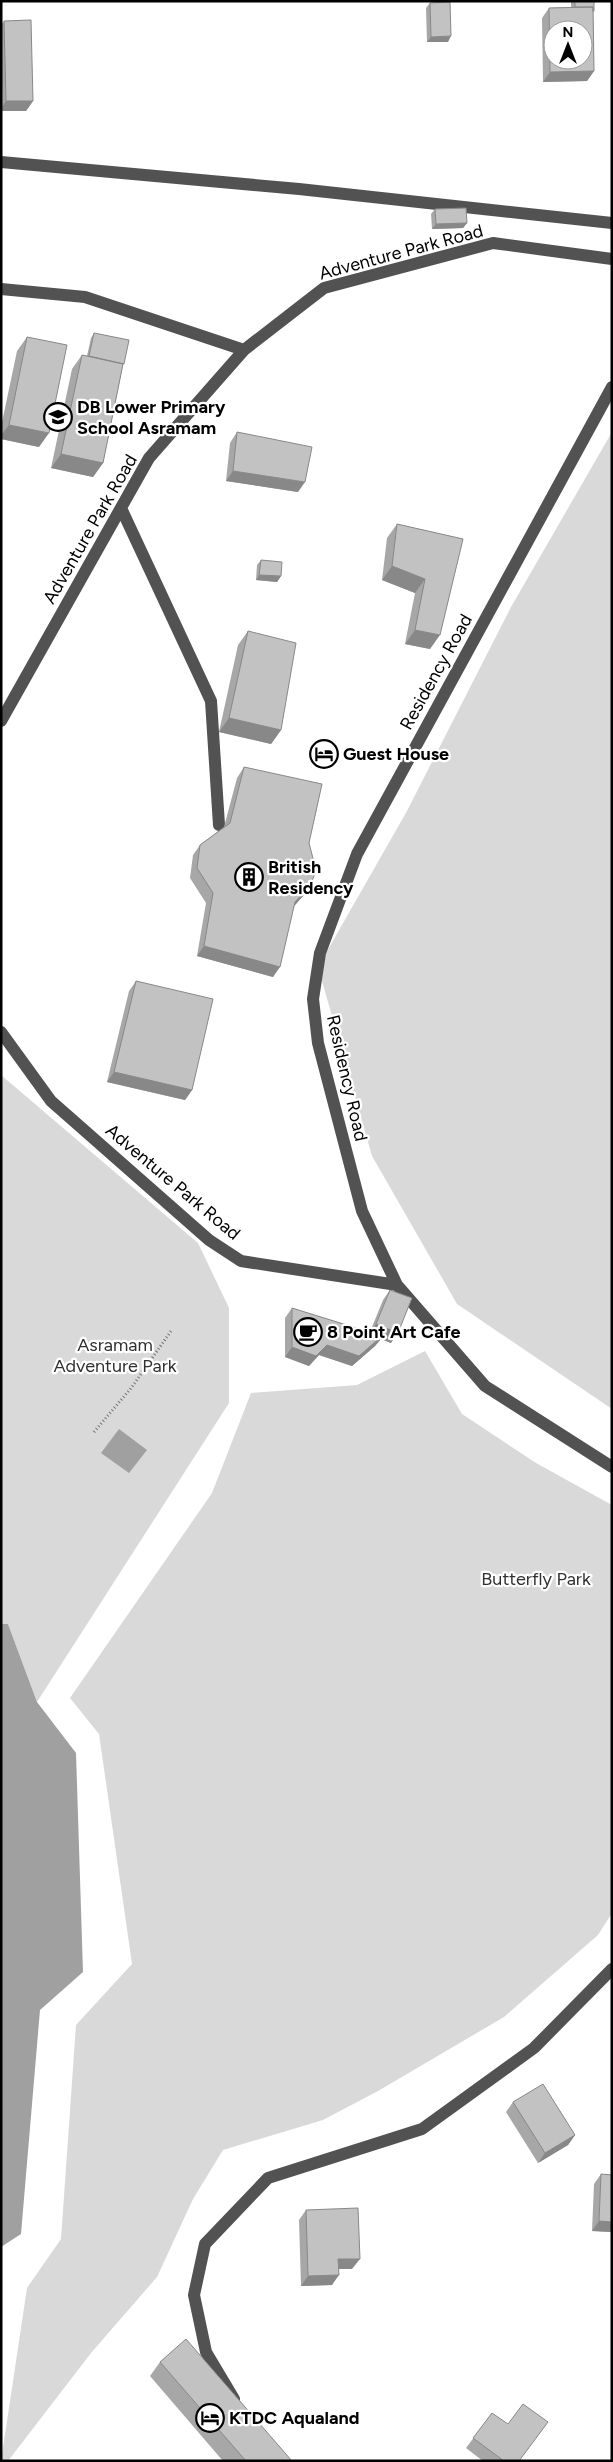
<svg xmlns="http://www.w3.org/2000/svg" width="613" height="2462" font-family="Figtree,sans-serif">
	<rect width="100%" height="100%" fill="#fff"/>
	<path fill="#d9d9d9" d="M612,432V1409L457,1304L372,1156L318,967L407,811L511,607Z
		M1,1075L198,1243L229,1308V1403L37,1702L8,1624H1Z
		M425,1351L462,1414L536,1463L612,1505V1913L598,1935L504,2017L378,2091L323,2120L223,2150L193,2199L157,2277L91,2353L8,2461H1L27,2288L61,2239L76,2025L132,1964L99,1734L70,1698L212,1493L251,1393L357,1385Z"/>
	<path fill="#a0a0a0" d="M119,1429L147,1450L129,1473L101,1453Z
		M1,1624H8L37,1702L76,1753L83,1972L40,2010L21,2234L1,2247Z"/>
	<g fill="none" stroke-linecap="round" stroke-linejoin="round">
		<path stroke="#747474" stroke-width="3" stroke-dasharray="1 2.5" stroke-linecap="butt" d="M94,1432L132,1387L171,1331"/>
		<path stroke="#525252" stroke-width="12" d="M1,162L299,189L612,223
			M1,289L85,297L244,350
			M612,387L357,854L320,953L313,999L318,1043L362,1211L397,1285L485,1386L612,1467
			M121,508L211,701L219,825
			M1,721L149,458L244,350L324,288L493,243L612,259
			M1,1032L51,1101L209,1240L241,1261L397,1285
			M234,2399L206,2352L194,2295L205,2244L268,2178L422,2129L534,2048L612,1969"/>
	</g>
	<path fill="#a7a7a7" d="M571,1H594V11L593,13L594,71L587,81L543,82L542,18L549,8L571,7Z
		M430,3L448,42H427L426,8Z
		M4,21L33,101L26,111H1V25Z
		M435,209L467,223L463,228L432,229L431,214Z
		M94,333L123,365L103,463L93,477L51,468L72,369L82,355L87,356L91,338Z
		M27,337L39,447L1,439V427L17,351Z
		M237,432L298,492L226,481L230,443Z
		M397,524L463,539L430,649L405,644L415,593L382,580L387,538Z
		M261,560L281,576L277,582L256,580L257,565Z
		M248,631L281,730L271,744L219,732L238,645Z
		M244,767L309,843L310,886L303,896L294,906L273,977L197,956L206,903L190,878L193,855L200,845L224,827L237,778Z
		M136,981L192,1090L185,1100L107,1082L129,991Z
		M390,1290L391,1343L381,1339L375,1346L352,1366L319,1355L309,1366L285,1357V1318L292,1308L370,1332L383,1300Z
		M513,2102L575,2135L568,2145L538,2163L506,2112Z
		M601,2174L612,2232L592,2231L594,2184Z
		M306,2210L352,2269H339L332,2285L301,2286L299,2220Z
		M160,2362L292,2461H223L150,2376Z
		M492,2413L520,2461H483L466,2448Z"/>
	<path fill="#888" d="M451,36L448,42H427L431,37Z
		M594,71L587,81L543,82L550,72Z
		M6,101H33L26,111H1V108Z
		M467,223L463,228L432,229L436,224Z
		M9,425L49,433L39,447L1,439V435Z
		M61,454L103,463L93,477L51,468Z
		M233,471L305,482L298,492L226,481Z
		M392,566L425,579L415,593L382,580Z
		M259,575L281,576L277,582L256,580Z
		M415,630L440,635L430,649L405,644Z
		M229,718L281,730L271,744L219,732Z
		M310,886L303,896L288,913L295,902Z
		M204,946L280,967L273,977L197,956Z
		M114,1072L192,1090L185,1100L107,1082Z
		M376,1324L398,1333L391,1343L381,1339L375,1346L352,1366L319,1355L309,1366L285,1357L292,1347L327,1345L369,1334Z
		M575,2135L568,2145L538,2163L545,2153Z
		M599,2221L612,2222V2232L592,2231Z
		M338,2259H360L352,2269H331Z
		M339,2275L332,2285L301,2286L308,2276Z"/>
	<path fill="#c2c2c2" stroke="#888" fill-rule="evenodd" d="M575,1H594V11H593V7H575Z
		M450,2L451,36L431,37L430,3Z
		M593,7L594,71L550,72L549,8ZM553,30H583V60H553Z
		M31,20L33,101H6L4,21Z
		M466,208L467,223L436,224L435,209Z
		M94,333L129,340L124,364L89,356Z
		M27,337L67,345L49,433L9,425Z
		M82,355L123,364L103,463L61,454Z
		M237,432L312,447L305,482L233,471Z
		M397,524L463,539L440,635L415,630L425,579L392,566Z
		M261,560L282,562L281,576L259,575Z
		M248,631L296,643L281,730L229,718Z
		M244,767L322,784L309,843L315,866L314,876L310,886L295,902L280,967L204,946L213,893L197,868L200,845L230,823Z
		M136,981L213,999L192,1090L114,1072Z
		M390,1290L412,1298L398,1333L376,1324Z
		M292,1308L382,1336L359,1356L327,1345L316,1356L292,1347Z
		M543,2084L575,2135L545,2153L513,2102Z
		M601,2174L612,2175V2222L599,2221Z
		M358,2208L360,2259H338L339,2275L308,2276L306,2210Z
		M186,2339L292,2461H246L160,2362Z
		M523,2404L548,2422L519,2461H504L473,2438L492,2413L508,2424Z"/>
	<defs>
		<symbol id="school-ring" viewBox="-11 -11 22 22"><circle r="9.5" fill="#fff" stroke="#000" stroke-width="1.5"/><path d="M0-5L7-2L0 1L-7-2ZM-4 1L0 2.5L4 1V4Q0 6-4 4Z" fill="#000"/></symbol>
		<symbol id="hotel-ring" viewBox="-11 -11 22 22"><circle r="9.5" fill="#fff" stroke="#000" stroke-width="1.5"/><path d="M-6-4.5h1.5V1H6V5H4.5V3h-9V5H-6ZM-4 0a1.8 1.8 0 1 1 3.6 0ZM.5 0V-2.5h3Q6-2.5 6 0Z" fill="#000"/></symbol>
		<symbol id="building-ring" viewBox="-11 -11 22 22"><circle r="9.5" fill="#fff" stroke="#000" stroke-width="1.5"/><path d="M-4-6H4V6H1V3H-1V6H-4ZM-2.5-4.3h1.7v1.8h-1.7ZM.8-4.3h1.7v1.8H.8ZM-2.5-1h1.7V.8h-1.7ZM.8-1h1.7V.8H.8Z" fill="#000"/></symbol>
		<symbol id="cafe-ring" viewBox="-11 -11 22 22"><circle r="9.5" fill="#fff" stroke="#000" stroke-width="1.5"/><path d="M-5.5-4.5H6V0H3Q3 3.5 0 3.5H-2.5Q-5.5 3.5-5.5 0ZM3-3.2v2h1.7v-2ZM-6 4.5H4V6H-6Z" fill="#000"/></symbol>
	</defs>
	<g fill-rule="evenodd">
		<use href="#school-ring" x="42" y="401" width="32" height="32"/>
		<use href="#hotel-ring" x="308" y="738" width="32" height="32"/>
		<use href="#building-ring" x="233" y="861" width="32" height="32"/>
		<use href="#cafe-ring" x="292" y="1316" width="32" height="32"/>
		<use href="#hotel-ring" x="194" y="2402" width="32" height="32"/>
	</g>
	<g text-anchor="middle" stroke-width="4.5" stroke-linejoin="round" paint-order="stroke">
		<g font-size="18" fill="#000" stroke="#fff">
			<text transform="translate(401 252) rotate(-15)" y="6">Adventure Park Road</text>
			<text transform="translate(90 529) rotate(-60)" y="6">Adventure Park Road</text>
			<text transform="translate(436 672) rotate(-61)" y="6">Residency Road</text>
			<text transform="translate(347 1078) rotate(77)" y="6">Residency Road</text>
			<text transform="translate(173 1182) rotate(40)" y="6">Adventure Park Road</text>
		</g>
		<g font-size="18" font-weight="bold" fill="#000" stroke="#fff" text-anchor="start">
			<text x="77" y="413">DB Lower Primary<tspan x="77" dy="21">School Asramam</tspan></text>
			<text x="343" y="760">Guest House</text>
			<text x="268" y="873">British<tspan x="268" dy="21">Residency</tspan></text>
			<text x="327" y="1338">8 Point Art Cafe</text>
			<text x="229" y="2424">KTDC Aqualand</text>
		</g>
		<g font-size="18" fill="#303030" stroke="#fff">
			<text x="115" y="1351">Asramam<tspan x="115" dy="21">Adventure Park</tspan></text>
			<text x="536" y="1585">Butterfly Park</text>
		</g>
	</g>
	<rect width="613" height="2462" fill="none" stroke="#000000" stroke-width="5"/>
	<g transform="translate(568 45)"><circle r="24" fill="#ffffff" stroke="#999999"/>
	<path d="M0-4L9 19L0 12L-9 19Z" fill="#000000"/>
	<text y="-8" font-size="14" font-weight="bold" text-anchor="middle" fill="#000000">N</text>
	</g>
</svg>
